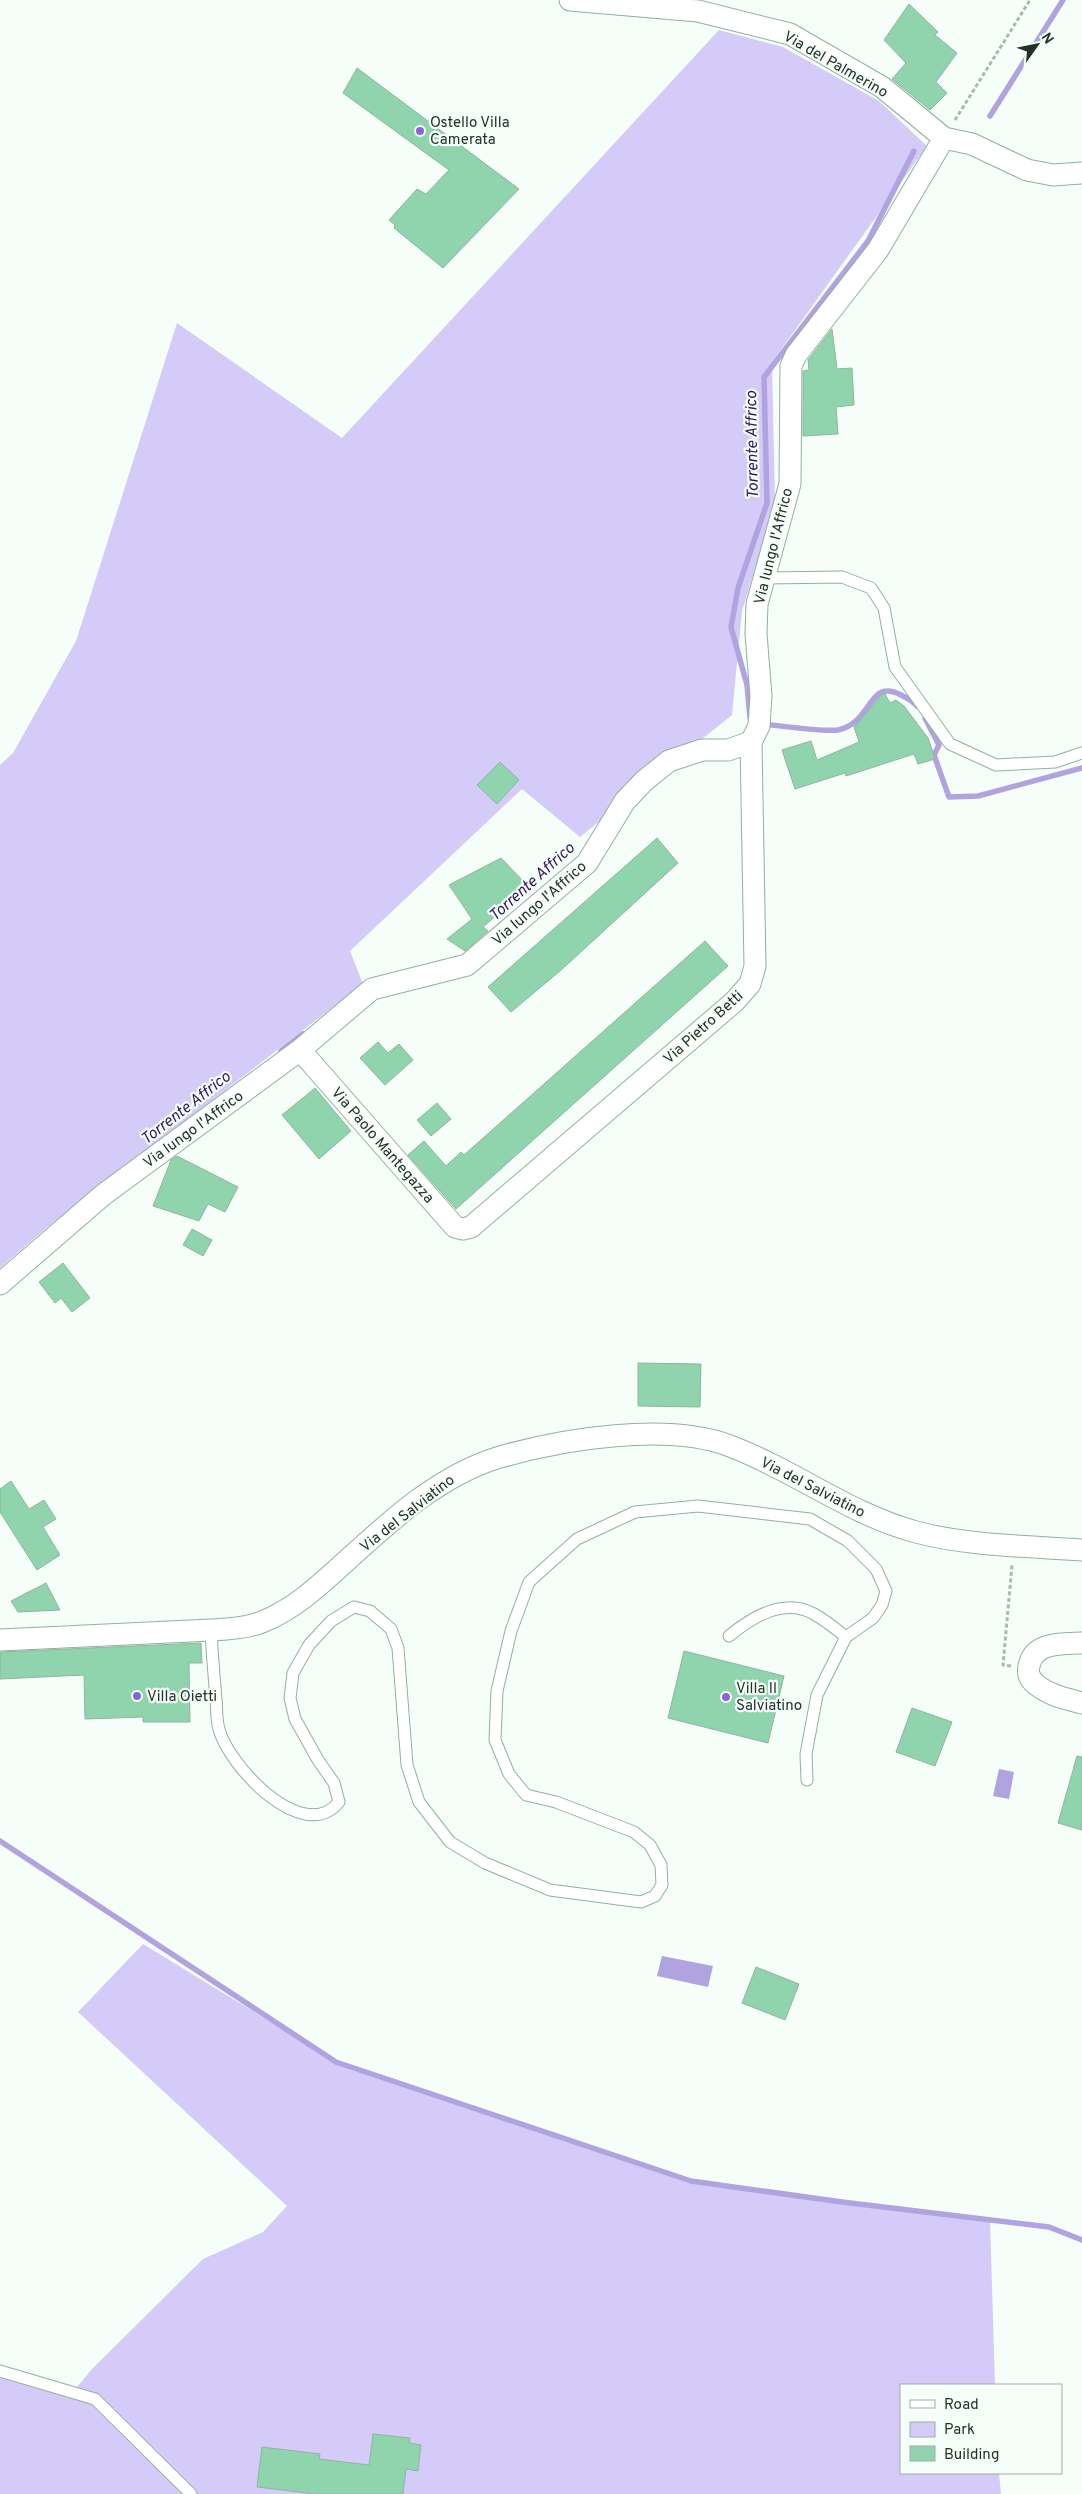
<svg xmlns="http://www.w3.org/2000/svg" width="1082" height="2494" font-family="Overpass,sans-serif">
	<rect width="100%" height="100%" fill="#f6fef9"/>
	<path fill="#d5cbf9" d="M719,30L783,47L879,101L927,146L772,362L775,504L742,611L732,715L580,837L522,789L350,951L363,984L44,1230L0,1268V765L13,753L76,641L177,323L342,438Z
		M143,1944L336,2062L691,2181L990,2220L995,2385H901V2473H999L1001,2494H0V2371L73,2392L92,2369L203,2259L263,2232L287,2206L78,2012Z"/>
	<path fill="#b1a2e0" d="M999,1769L1014,1772L1009,1799L993,1796Z
		M662,1956L713,1966L708,1987L657,1976Z"/>
	<g fill="none" stroke-linecap="round" stroke-linejoin="round">
		<path stroke="#b1a2e0" stroke-width="5.5" d="M990,116L1063,0
			M750,718L747,685L731,627L738,588L767,503L764,377L868,241L914,151
			M925,718L939,745L934,755L949,797L978,796L1082,768
			M764,724C781,726 824,732 838,730C873,723 868,677 901,695C907,698 913,701 917,706
			M281,1051L303,1034
			M0,1841L336,2062L691,2181L842,2202L1049,2227L1082,2240"/>
	</g>
	<path fill="#8fd4ad" stroke="#90b49f" d="M909,4L938,32L935,35L957,53L936,82L947,93L930,110L892,79L906,63L884,40Z
		M357,68L519,189L443,268L394,228L395,225L389,220L417,189L426,194L449,170L343,93Z
		M832,329L837,369L852,368L854,405L836,407L838,434L803,436V371L809,370L808,360Z
		M884,692L890,703L896,700L904,706L928,738L935,759L918,764L914,754L846,776L845,773L795,789L782,750L811,741L817,760L859,742L854,727Z
		M500,762L519,780L497,804L477,785Z
		M657,838L678,863L560,971L511,1012L488,987Z
		M501,858L529,887L483,927L488,931L465,951L447,939L472,919L449,885Z
		M705,941L728,966L456,1209L408,1155L424,1141L446,1166L461,1152L464,1155Z
		M378,1042L388,1053L399,1044L413,1060L385,1085L360,1058Z
		M315,1088L351,1131L319,1159L282,1115Z
		M437,1103L451,1119L431,1136L417,1120Z
		M177,1156L238,1187L225,1212L208,1204L199,1221L153,1206L171,1160Z
		M192,1229L212,1240L203,1256L183,1245Z
		M63,1263L90,1298L72,1312L61,1298L55,1303L39,1282Z
		M638,1363L701,1364L700,1407L638,1406Z
		M11,1481L29,1509L44,1500L56,1519L43,1527L60,1555L37,1570L0,1512V1489Z
		M46,1583L60,1610L18,1612L11,1601Z
		M201,1643L202,1663H189L190,1722H143V1717L85,1719L84,1675L0,1679V1652Z
		M684,1651L784,1676L768,1743L668,1718Z
		M912,1708L952,1722L935,1766L896,1752Z
		M1077,1756L1082,1757V1830L1058,1823Z
		M756,1967L799,1984L785,2020L742,2003Z
		M373,2434L410,2438L409,2443L421,2445L418,2471L406,2469L403,2494H315L257,2487L262,2447L320,2454L319,2459L369,2465Z"/>
	<g fill="none" stroke-linecap="round" stroke-linejoin="round">
		<defs>
			<path id="service" d="M764,578L842,577L871,588L884,608L895,667L950,744L996,765L1055,762L1082,753
				M211,1630C212,1653 214,1676 216,1699C217,1708 216,1720 219,1729C228,1765 303,1846 339,1802L334,1783L318,1760L295,1719L290,1698L293,1673L309,1645L331,1621L354,1607L370,1611L391,1629L398,1648L407,1765L419,1802L450,1842L485,1863L550,1890L641,1902L655,1896L662,1885L661,1865L650,1845L634,1832L556,1802L526,1795L509,1774L495,1740L497,1691L511,1631L529,1582L577,1539L635,1512L698,1506L810,1519L848,1541L876,1569L886,1591L882,1605L873,1618L846,1637L817,1695L806,1754L807,1780
				M729,1636C752,1617 784,1597 814,1614C825,1620 836,1629 846,1637
				M0,2371L95,2399L191,2494"/>
			<path id="minor" d="M570,0L698,11L790,34L882,87L944,138L972,144L1027,170L1053,175L1082,173
				M300,1050L455,1227L463,1229L471,1227L734,1002L750,984L755,966L751,742
				M0,1284L103,1195L300,1050L372,989L467,965L587,863L625,801L644,781L669,761L702,750H728L751,742L759,726L761,696L756,634L757,604L790,484L791,366L796,355L878,250L944,138
				M0,1640L211,1630C228,1629 246,1628 262,1622C294,1609 319,1586 343,1564C389,1522 439,1475 500,1457C563,1439 667,1422 730,1446C794,1470 849,1514 916,1532C969,1546 1027,1546 1082,1550
				M1082,1643C1063,1644 1034,1641 1029,1666C1027,1675 1031,1681 1038,1686C1051,1696 1067,1699 1082,1703"/>
		</defs>
		<use href="#service" stroke="#8fb29d" stroke-width="13"/>
		<use href="#minor" stroke="#8fb29d" stroke-width="23"/>
		<path stroke="#adb8b1" stroke-width="3" stroke-dasharray="4 2.5" stroke-linecap="butt" d="M955,120L1030,0
			M1011,1666L1003,1665L1012,1565"/>
		<use href="#service" stroke="#fff" stroke-width="11"/>
		<use href="#minor" stroke="#fff" stroke-width="21"/>
	</g>
	<g fill="#8963de" stroke="#f6fef9" stroke-width="2">
		<circle cx="420" cy="131" r="5"/>
		<circle cx="137" cy="1696" r="5"/>
		<circle cx="726" cy="1697" r="5"/>
	</g>
	<g text-anchor="middle" stroke-width="4.5" stroke-linejoin="round" paint-order="stroke">
		<g font-size="15" fill="#233229" stroke="#f6fef9">
			<text transform="translate(836 64) rotate(30)" y="5">Via del Palmerino</text>
			<text transform="translate(773 546) rotate(-76)" y="5">Via lungo l'Affrico</text>
			<text transform="translate(539 903) rotate(-41)" y="5">Via lungo l'Affrico</text>
			<text transform="translate(703 1027) rotate(-42)" y="5">Via Pietro Betti</text>
			<text transform="translate(193 1129) rotate(-36)" y="5">Via lungo l'Affrico</text>
			<text transform="translate(383 1145) rotate(49)" y="5">Via Paolo Mantegazza</text>
			<text transform="translate(813 1487) rotate(27)" y="5">Via del Salviatino</text>
			<text transform="translate(407 1513) rotate(-38)" y="5">Via del Salviatino</text>
		</g>
		<g font-size="15" fill="#233229" stroke="#f6fef9" text-anchor="start">
			<text x="430" y="127">Ostello Villa<tspan x="430" dy="17">Camerata</tspan></text>
			<text x="736" y="1693">Villa Il<tspan x="736" dy="17">Salviatino</tspan></text>
			<text x="147" y="1701">Villa Oietti</text>
		</g>
		<g font-size="16" font-style="italic" fill="#331960" stroke="#f6fef9">
			<text transform="translate(751 445) rotate(-91)" y="6">Torrente Affrico</text>
			<text transform="translate(531 881) rotate(-42)" y="6">Torrente Affrico</text>
			<text transform="translate(185 1107) rotate(-38)" y="6">Torrente Affrico</text>
		</g>
	</g>
	<rect x="900" y="2384" width="162" height="90" fill="#f6fef9" stroke="#a2aca6"/>
	<rect x="910" y="2400" width="25" height="8" fill="#ffffff" stroke="#a2aca6"/>
	<text x="944" y="2409" font-size="15" fill="#233229">Road</text>
	<rect x="910" y="2422" width="25" height="15" fill="#d5cbf9" stroke="#a2aca6"/>
	<text x="944" y="2434" font-size="15" fill="#233229">Park</text>
	<rect x="910" y="2446" width="25" height="15" fill="#8fd4ad" stroke="#a2aca6"/>
	<text x="944" y="2459" font-size="15" fill="#233229">Building</text>
	<g transform="translate(1037 45) rotate(57)" stroke="#f6fef9" stroke-width="4" paint-order="stroke">
	<path d="M0-4L9 19L0 12L-9 19Z" fill="#233229"/>
	<text y="-8" font-size="14" font-weight="bold" text-anchor="middle" fill="#233229">N</text>
	</g>
</svg>
